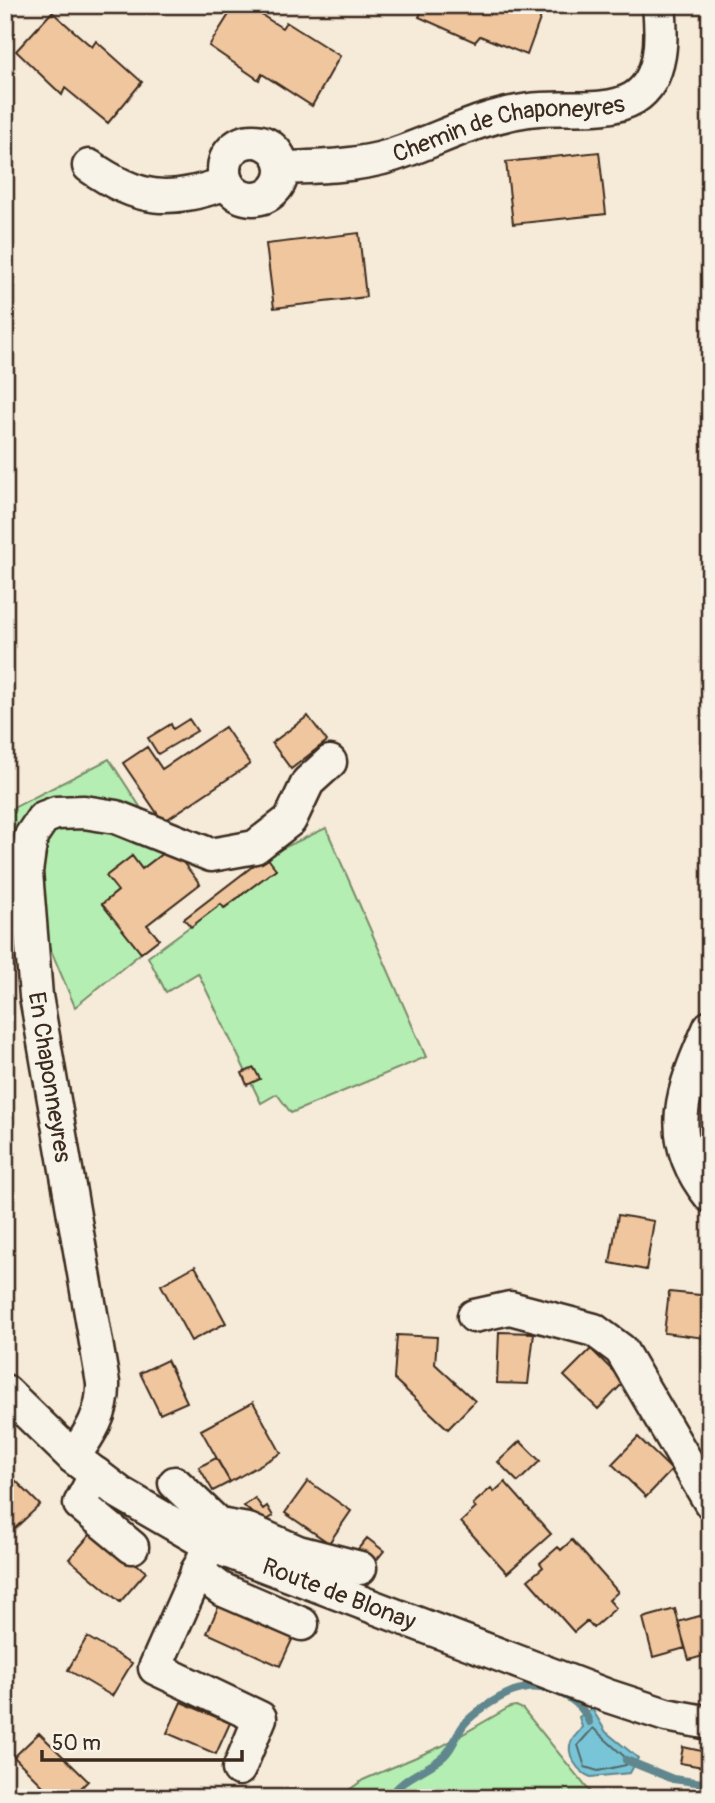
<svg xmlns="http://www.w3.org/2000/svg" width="715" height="1803" font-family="Pangolin,sans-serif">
	<rect width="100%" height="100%" fill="#f6ead9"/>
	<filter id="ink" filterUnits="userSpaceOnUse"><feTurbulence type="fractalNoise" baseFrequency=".0143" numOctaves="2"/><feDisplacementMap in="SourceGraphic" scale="14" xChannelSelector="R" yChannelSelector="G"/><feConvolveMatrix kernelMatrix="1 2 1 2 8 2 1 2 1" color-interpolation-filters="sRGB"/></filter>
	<g filter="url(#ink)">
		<path fill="#b4eeb2" stroke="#788c68" stroke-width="2" d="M109,759L148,819L52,808L13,888L5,870V812Z
			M80,823L171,847L142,869L132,856L118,891L102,904L141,953L75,1007L38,920L33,870L47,832Z
			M326,828L426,1057L291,1113L277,1094L261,1103L198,973L166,992L148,957L221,904L225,908L275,869L266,856Z
			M516,1706L523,1709L595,1798H338L363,1780L442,1746L510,1707Z"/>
		<path fill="#79c5d8" stroke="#60878e" stroke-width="2" d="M592,1709L606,1732L638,1758L630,1773L591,1777C579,1773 564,1754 572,1740C574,1736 579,1733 582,1727L579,1717Z"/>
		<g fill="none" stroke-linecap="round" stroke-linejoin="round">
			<path stroke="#546868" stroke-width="2" d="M593,1728L627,1759L626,1765L598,1771L585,1767L578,1745Z"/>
			<path stroke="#60878e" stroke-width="8" d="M626,1760L673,1779L710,1784
				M389,1798C403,1776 426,1772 444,1756C455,1746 456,1732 467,1721C479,1709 505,1692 522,1689C547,1683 581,1698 589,1722"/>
		</g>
		<path fill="#f0c69f" stroke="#3b2a1e" stroke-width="2" d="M235,5H246L282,28L286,22L340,56L312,106L262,74L259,80L209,46Z
			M424,5H545L527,55L480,36L475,42L419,17Z
			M52,12L92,47L96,41L142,82L108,123L65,88L62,95L16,51Z
			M599,152L606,214L513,224L506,162Z
			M359,233L366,297L274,308L266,244Z
			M308,716L327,741L291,769L272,743Z
			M189,719L197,731L158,754L148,738L171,724L173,729Z
			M225,727L250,764L163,822L123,763L147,747L162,769Z
			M171,847L200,884L147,925L159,939L141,953L102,904L118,891L106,876L132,856L142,869Z
			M266,856L276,869L224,908L221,904L191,927L184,919Z
			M254,1068L260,1079L247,1085L242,1073Z
			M618,1215L654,1221L646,1270L610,1263Z
			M195,1266L226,1323L191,1341L161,1285Z
			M669,1292L710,1296L705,1338L664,1333Z
			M499,1332L534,1333L528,1384L497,1383Z
			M397,1335L437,1337L435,1364L475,1401L448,1429L394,1379Z
			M591,1349L624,1382L598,1409L564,1376Z
			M167,1360L187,1402L160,1414L140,1373Z
			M253,1402L281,1453L230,1482L201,1430Z
			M638,1437L672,1470L646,1497L612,1464Z
			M520,1441L540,1461L518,1482L498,1462Z
			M216,1458L230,1482L213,1491L199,1467Z
			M5,1470L40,1505L10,1533L5,1528Z
			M308,1481L351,1511L329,1543L285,1513Z
			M505,1482L551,1534L507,1573L461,1522L476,1508L473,1504L491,1488L494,1492Z
			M255,1498L263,1509L267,1506L273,1516L263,1523L244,1506Z
			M95,1529L146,1572L120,1602L69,1559Z
			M367,1538L384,1551L374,1563L358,1549Z
			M572,1540L618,1592L609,1600L616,1608L593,1628L587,1621L574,1632L528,1580L543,1567L540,1563L558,1547L561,1550Z
			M222,1598L296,1631L280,1666L207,1633Z
			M675,1609L685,1648L653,1657L643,1618Z
			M710,1613V1654L689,1660L678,1622Z
			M87,1637L132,1663L112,1696L68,1670Z
			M181,1702L230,1723L216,1754L167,1733Z
			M39,1733L88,1781L71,1798H55L14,1757Z
			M683,1747L706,1752L703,1767L680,1763Z"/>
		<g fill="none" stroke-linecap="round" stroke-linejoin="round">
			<defs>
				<g id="minor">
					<circle cx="253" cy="170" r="29"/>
					<path d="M89,166C141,202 168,203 227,183"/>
					<path id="s1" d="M283,168C319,167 359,166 393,155C441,139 478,117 529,110C562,105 605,115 634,98C664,79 662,35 659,5"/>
					<path d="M710,1027C683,1089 662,1137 710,1196"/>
					<path d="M474,1316L510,1308L594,1330L621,1350L710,1502"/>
					<path id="s2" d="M5,1391L73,1457L120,1493L208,1544L608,1696L666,1715L710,1723"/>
					<path d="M73,1457C90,1434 104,1413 103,1383L36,996L26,872L31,836L43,818L56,813L84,812L116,817L211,855L255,847L290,820L308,782L330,762"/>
					<path d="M96,1474L80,1504L132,1547"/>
					<path d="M175,1483L219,1525"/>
					<path d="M197,1571L221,1589L302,1624"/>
					<path d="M239,1769L260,1718L155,1668L217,1528L219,1525L248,1530L298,1552L360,1568"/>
				</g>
			</defs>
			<use href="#minor" stroke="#3b2a1e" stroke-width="37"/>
			<use href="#minor" stroke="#f7f3e8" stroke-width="32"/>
		</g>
	</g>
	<g text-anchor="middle" stroke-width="5" stroke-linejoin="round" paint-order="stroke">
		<g font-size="24" fill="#3b2a1e" stroke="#f7f3e8">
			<text dy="8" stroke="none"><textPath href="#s1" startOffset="231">Chemin de Chaponeyres</textPath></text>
			<text transform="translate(50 1077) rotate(81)" y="8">En Chaponneyres</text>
			<text dy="8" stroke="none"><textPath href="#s2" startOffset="396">Route de Blonay</textPath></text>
		</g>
	</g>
	<rect width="715" height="1803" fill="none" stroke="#f7f3e8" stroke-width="28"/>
	<rect x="14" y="14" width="687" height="1775" fill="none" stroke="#3b2a1e" stroke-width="2.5" filter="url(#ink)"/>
	<path d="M42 1750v10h200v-10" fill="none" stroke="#3b2a1e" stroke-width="3.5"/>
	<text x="52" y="1750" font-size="21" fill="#3b2a1e" stroke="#f7f3e8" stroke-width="5" paint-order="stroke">50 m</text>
</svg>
